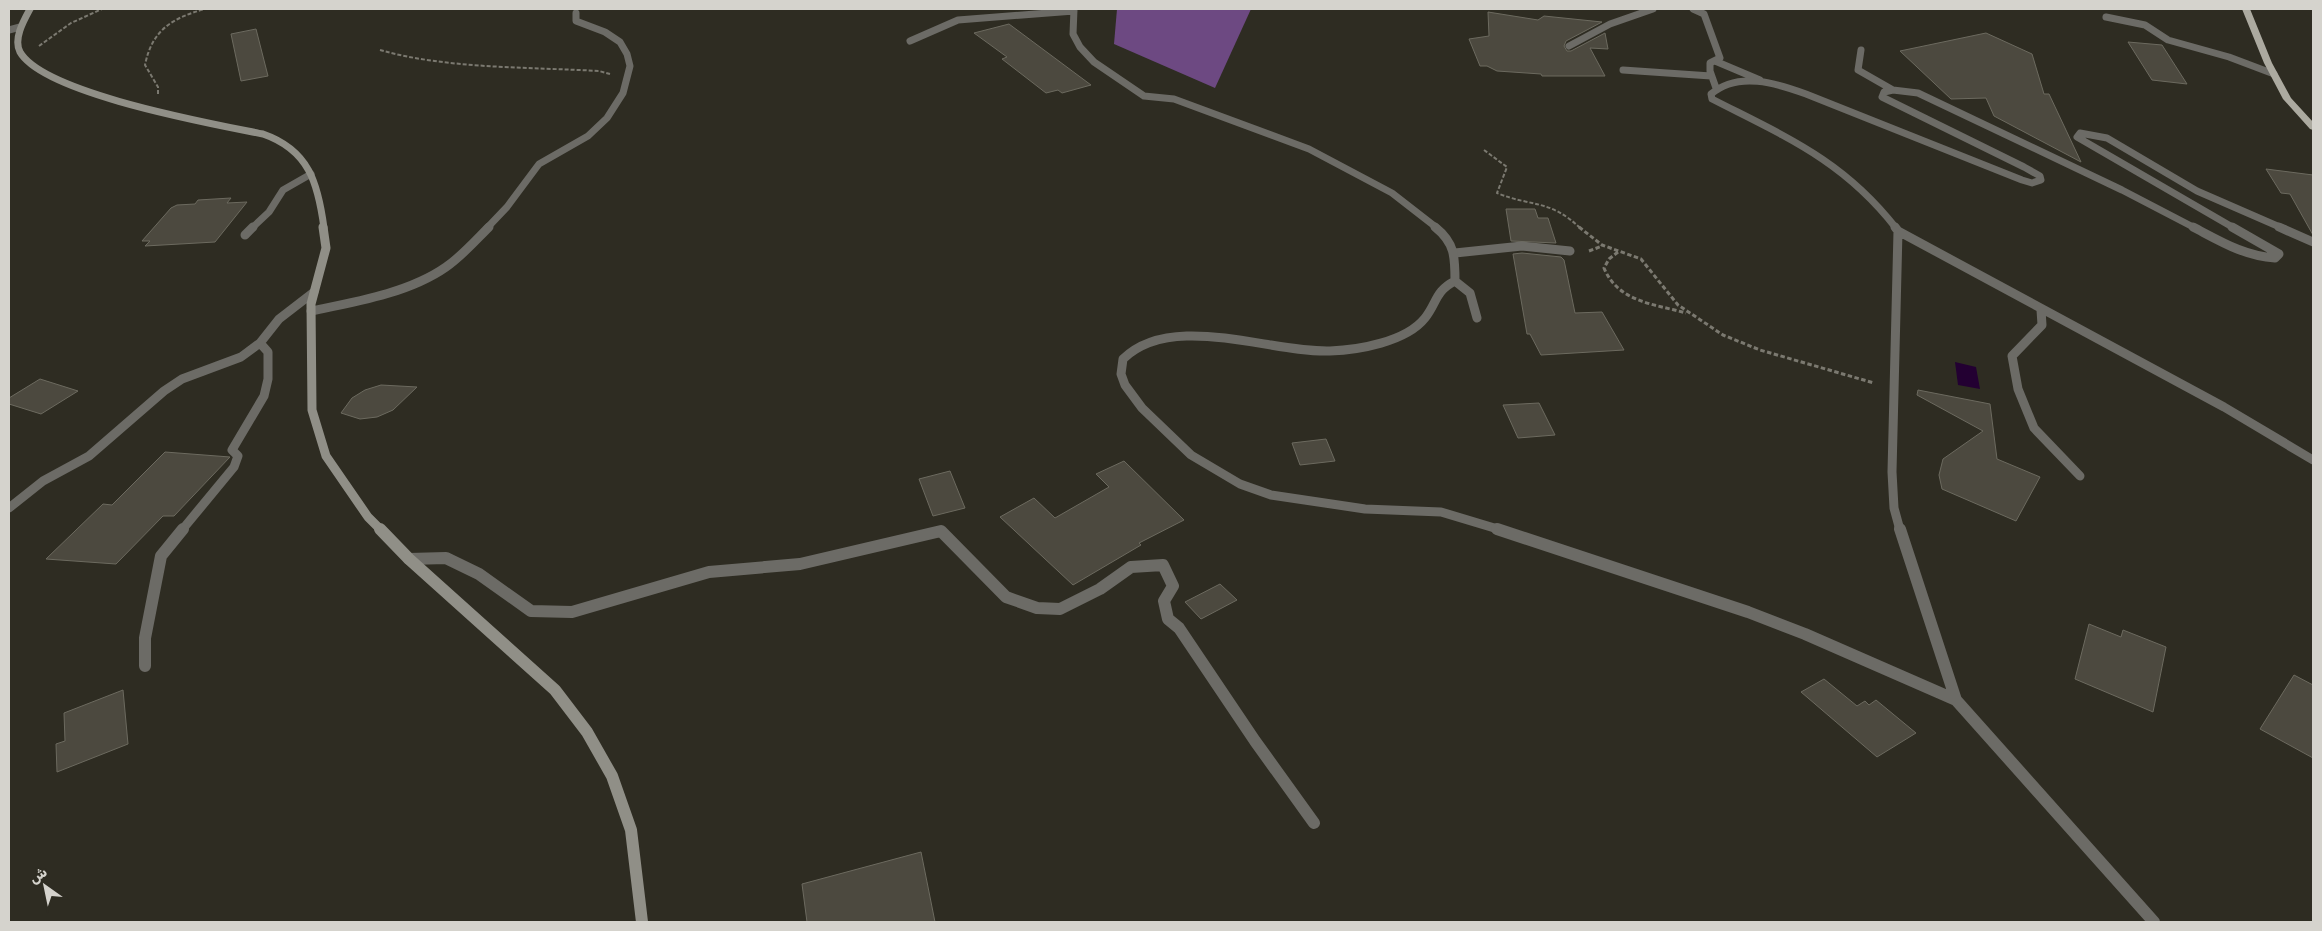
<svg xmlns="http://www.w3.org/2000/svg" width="2322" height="931" font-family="Rubik,'Noto Naskh Arabic',sans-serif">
	<rect width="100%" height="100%" fill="#2e2c22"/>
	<path fill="#6d4982" d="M1117,9H1251L1215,88L1114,44Z"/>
	<path fill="#230032" d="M1955,362L1976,367L1980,389L1958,385Z"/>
	<path fill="#4c493f" stroke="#6c6a5f" d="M1488,12L1538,20L1544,16L1602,22L1566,41L1564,46L1567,51H1571L1605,33L1608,49L1590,48L1605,76H1542L1541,74L1497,71L1487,66H1480L1469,39L1489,36Z
		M1009,24L1091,85L1062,93L1058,90L1046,93L1002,59L1007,57L974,33Z
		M256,29L268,76L241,81L231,34Z
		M1986,33L2032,54L2044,94H2049L2081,162L1994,116L1986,98L1951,99L1900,51Z
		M2128,42L2162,45L2187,84L2152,80Z
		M2266,169L2313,175V235L2290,194L2281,193Z
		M231,198L227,203L247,202L215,242L145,246L150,241H142L171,208L177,205L195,204L198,200Z
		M1506,209H1535L1538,218H1548L1556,243L1511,241Z
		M1522,253L1561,257L1564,260L1575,313L1602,312L1624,350L1541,355L1530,334H1527L1513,254Z
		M40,379L78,391L41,414L9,404V398Z
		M381,385L417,387L393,410L377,417L360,419L341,413L352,398L365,390Z
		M1918,390L1990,404L1997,459L2040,477L2016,521L1942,489L1939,475L1943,459L1983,431L1917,395Z
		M1539,403L1555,435L1518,438L1503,405Z
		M1326,439L1335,461L1300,465L1292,443Z
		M165,452L230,457L174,516H163L116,564L46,559L103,504L112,505Z
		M1124,461L1184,520L1139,543L1141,545L1073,585L1000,517L1034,498L1055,518L1109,487L1096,474Z
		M950,471L965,508L933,516L919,479Z
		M1220,584L1237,600L1201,619L1185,602Z
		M2089,624L2121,637L2123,630L2166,647L2153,712L2075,679Z
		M2294,675L2313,685V758L2260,729Z
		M1824,679L1857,706L1865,701L1869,705L1876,700L1916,733L1877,757L1801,692Z
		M123,690L128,744L57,772L56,744L65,741L64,713Z
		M921,852L935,922H807L802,884Z"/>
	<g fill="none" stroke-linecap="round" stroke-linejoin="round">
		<path stroke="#7b7970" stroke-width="2" stroke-dasharray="4 2" stroke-linecap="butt" d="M39,46L71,23L102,9
			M380,50C446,69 530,67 599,71L610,74
			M158,94V87L145,65C152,30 172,18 205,9
			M1484,150L1507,167L1497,193C1531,207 1550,199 1580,228"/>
		<path stroke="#7b7970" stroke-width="3" stroke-dasharray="4.5 2.5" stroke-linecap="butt" d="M1579,227L1602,245L1641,259L1678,305L1723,335L1760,350L1874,383
			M1589,251L1602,246
			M1618,252L1609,259L1604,268C1618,302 1654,304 1686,313"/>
		<path stroke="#6c6b66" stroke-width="9" d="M1455,253L1522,246L1570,251"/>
		<path stroke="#6c6b66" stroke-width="7" d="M1074,9L1073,34L1080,47L1094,62L1144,96L1174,99L1309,149L1392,193L1437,228
			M1693,9L1704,14L1720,58L1710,63V71L1716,88
			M2106,17L2145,25L2168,40L2229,57L2274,74
			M9,30L20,27
			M910,41L958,20L1074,11
			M1569,46L1610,24L1653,9
			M1861,50L1858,70L1893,90
			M1715,61L1760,80
			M1623,70L1711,76
			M252,228L269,212L283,190L311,174
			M487,228L507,207L539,164L588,136L607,118L623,93L630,66L627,54L620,42L605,32L576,21V13
			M1896,228C1843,160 1786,137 1712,99L1711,94C1738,71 1776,83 1806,94L2022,180L2032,183L2041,180L2040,176L2024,167L1882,97L1884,92L1893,90L1918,93L2122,190L2195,228
			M2234,228L2077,137L2080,133L2107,138L2197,191L2282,228"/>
		<path stroke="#6c6b66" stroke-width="9" d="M1435,227C1455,243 1455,257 1455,281C1435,291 1437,303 1425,318C1406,342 1358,350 1330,351C1269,353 1172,311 1123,359L1121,374L1125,385L1142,408L1191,455L1240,484L1271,495L1365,509L1441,512L1501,530
			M1895,227L1898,231L1892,472L1894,508L1900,530
			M2193,227C2220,241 2244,256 2275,258L2279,254L2232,227
			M2279,227L2313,242
			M1898,231L2224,407L2313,460
			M245,235L253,227
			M1455,281L1470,293L1477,318
			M2041,310L2042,325L2012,356L2018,389L2034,428L2080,476
			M311,311C355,302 409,293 446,267C462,256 475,241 489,227
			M9,508L43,481L89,456L164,391L182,379L241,357L260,343L279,319L314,292
			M182,530L234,467L238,456L232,450L264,396L268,379V352L260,343"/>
		<path stroke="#6c6b66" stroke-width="12" d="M1497,529L1748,612L1805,634L1956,700
			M1900,529L1956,700L2154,922
			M409,559L446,558L479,574L531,611L572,612L709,572L800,564L941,531L1006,597L1037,608L1060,609L1100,589L1131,567L1163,565L1173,586L1164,601L1168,619L1179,628L1255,741L1314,823
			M145,666V638L161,556L183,529"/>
		<path stroke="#908f87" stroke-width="7" d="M30,9C24,20 13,39 20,52C44,94 214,124 263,134C309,150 318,183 324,228"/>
		<path stroke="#908f87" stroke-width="9" d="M323,227L326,248L311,304L312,410L326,456L368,517L381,530"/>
		<path stroke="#908f87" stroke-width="12" d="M380,529L409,559L555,690L587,732L612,776L631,830L642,922"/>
		<path fill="#acaaa0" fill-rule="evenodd" d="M2242,9H2250L2272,63L2291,98L2313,122V130L2310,129L2283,99L2264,63Z"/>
	</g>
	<rect width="2322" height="931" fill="none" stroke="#d5d3cd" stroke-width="20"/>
	<g transform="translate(45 886) rotate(327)" stroke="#2e2c22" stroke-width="4" paint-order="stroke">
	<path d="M0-4L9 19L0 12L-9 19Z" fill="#d5d3cd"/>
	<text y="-8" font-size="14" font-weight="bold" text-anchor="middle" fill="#d5d3cd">ش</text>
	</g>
</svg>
